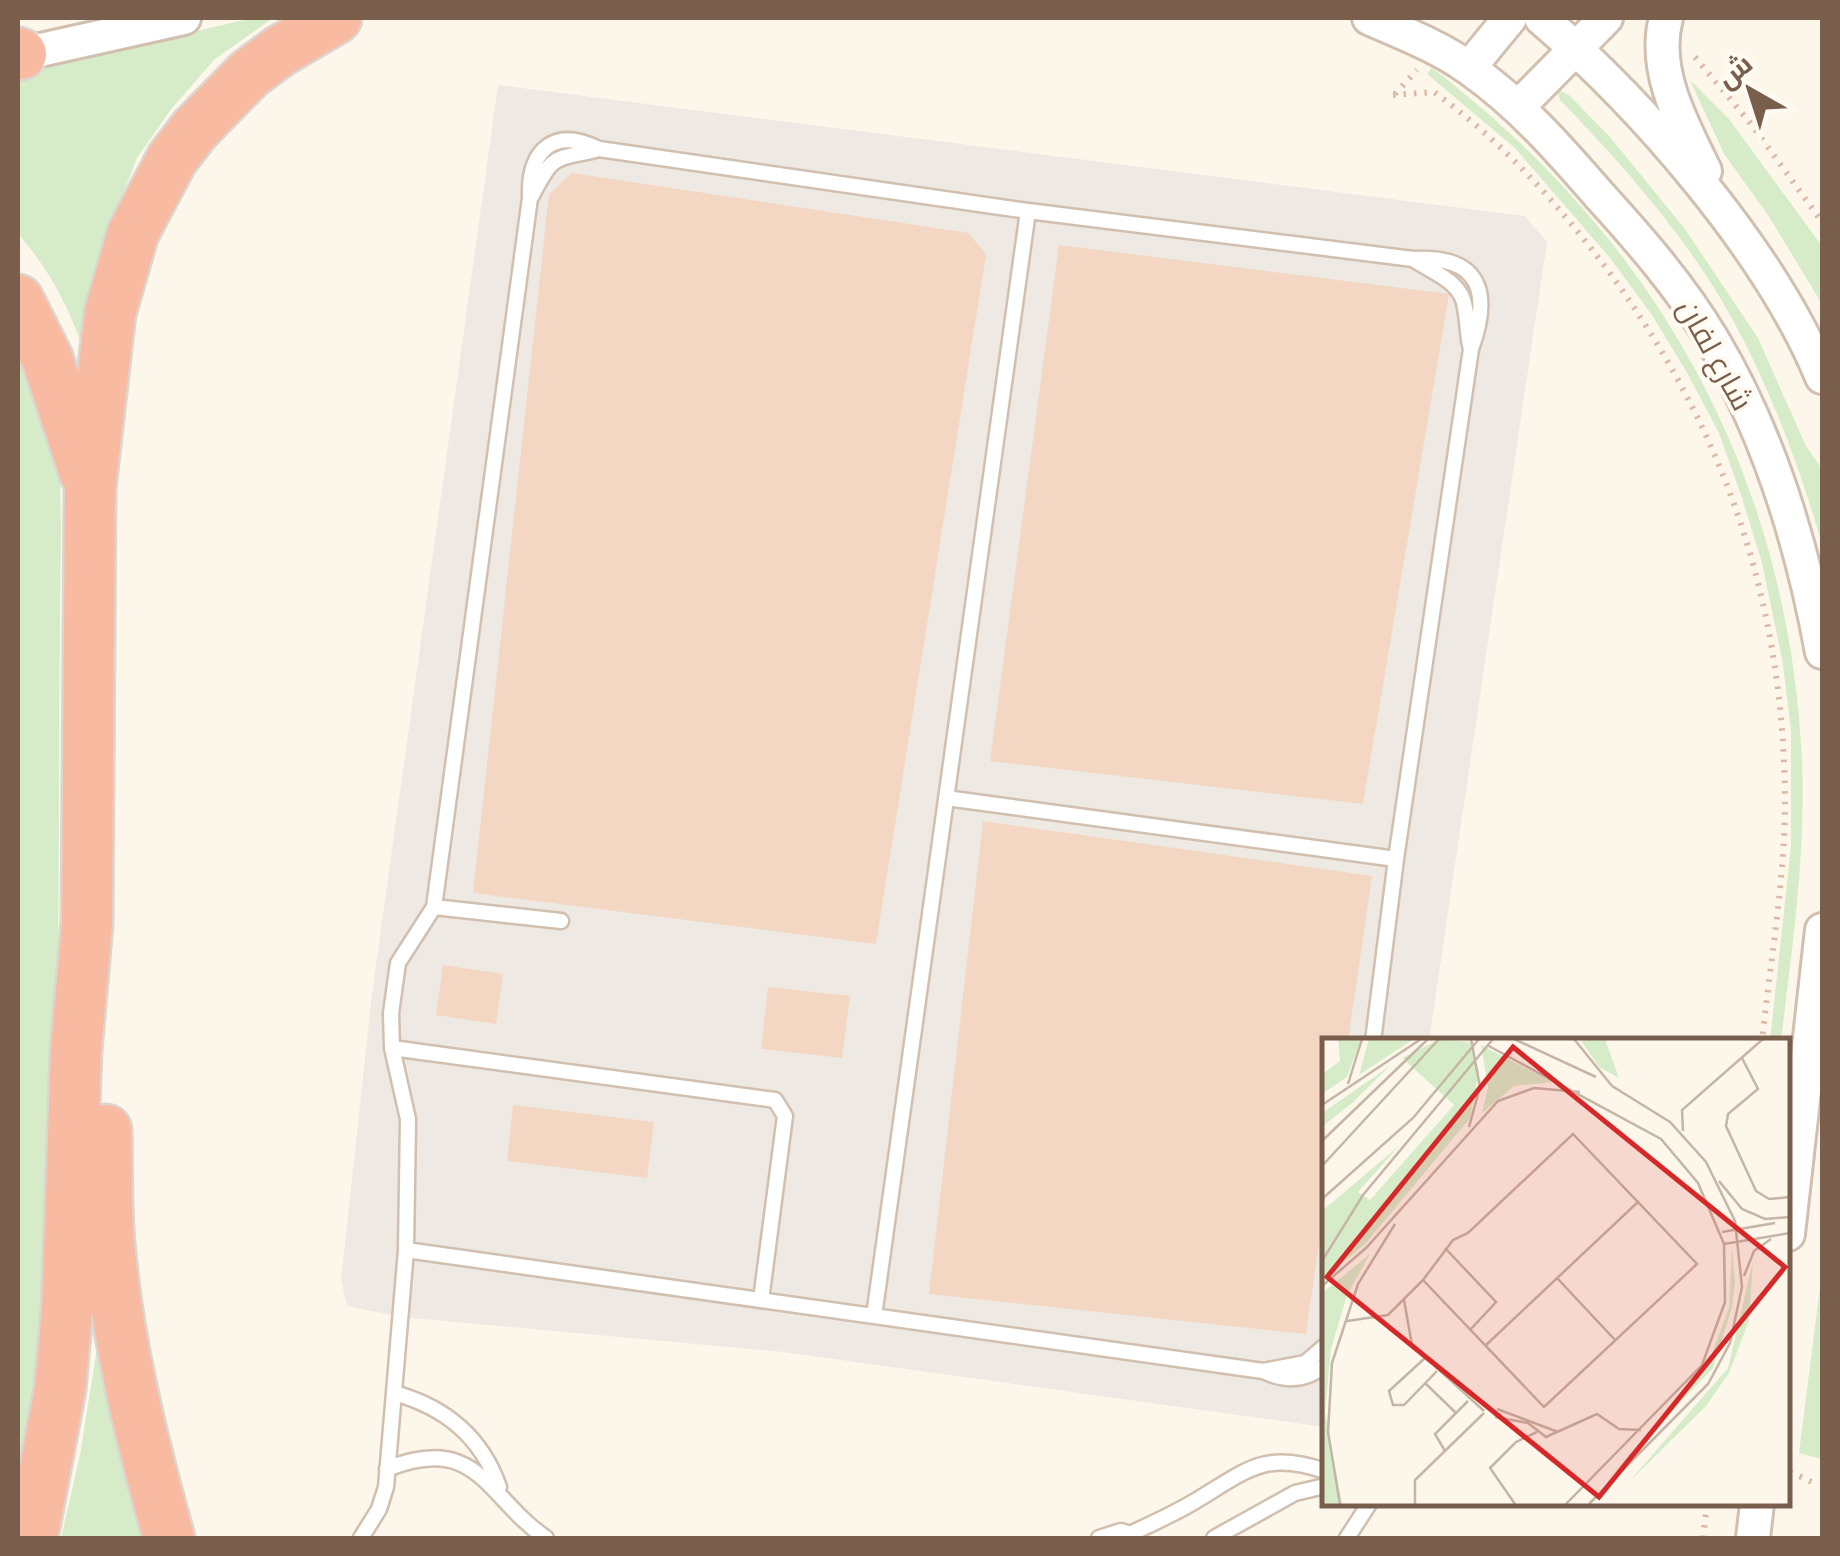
<svg xmlns="http://www.w3.org/2000/svg" width="1840" height="1556" font-family="'Fira Sans Condensed',Cairo,sans-serif">
	<rect width="100%" height="100%" fill="#fdf7eb"/>
	<path fill="#efe9e3" d="M498,85L1525,216L1547,242L1429,1041H1325V1427L783,1352L401,1317L347,1306L341,1280L372,994Z"/>
	<path fill="#d6ecc8" d="M253,18H273L215,59L172,108L137,158L111,225L93,376C74,320 57,278 18,234V66L158,40Z
		M1432,68C1658,240 1789,477 1802,761C1806,855 1792,948 1781,1041H1770L1791,846V731L1783,664L1762,563L1742,498L1719,433L1686,371L1652,315L1610,258L1515,148L1427,74Z
		M1690,80L1729,119L1822,246V304L1768,215L1724,154Z
		M1557,89L1569,95L1609,136L1685,229L1758,338L1806,446L1822,469V544C1797,459 1765,373 1719,296C1675,224 1619,161 1560,100Z
		M18,323L59,435L61,524C59,681 59,839 58,996C56,1160 55,1328 18,1488Z
		M1822,1271V1446L1821,1459L1799,1453Z
		M102,1317L141,1538H61L80,1455Z"/>
	<path fill="#f4d7c2" d="M572,173L969,233L986,255L876,944L473,893L549,194Z
		M1059,245L1449,294L1363,804L990,761Z
		M983,821L1372,876L1348,1041H1325V1201L1306,1334L929,1294Z
		M443,965L503,974L496,1024L436,1015Z
		M768,987L850,996L842,1058L761,1049Z
		M513,1105L654,1122L647,1178L507,1161Z"/>
	<g fill="none" stroke-linecap="round" stroke-linejoin="round">
		<defs>
			<path id="service" d="M531,197C555,151 553,161 599,149
				M1413,259C1433,273 1462,281 1465,308C1468,322 1467,335 1471,349
				M946,798L1396,859
				M434,907L561,921
				M392,1048L775,1100L785,1116L761,1300
				M874,1316L1028,211
				M1325,1365C1306,1381 1286,1382 1263,1371L406,1250L408,1119L392,1048L391,1013L398,963L434,907L530,198C528,151 553,126 599,149L1028,211L1413,259C1480,255 1492,292 1471,349L1396,859L1373,1041
				M1263,1371L1305,1363L1325,1346
				M394,1393C445,1407 481,1436 499,1487
				M387,1469C478,1432 487,1498 546,1538
				M1132,1533C1156,1522 1180,1511 1202,1497C1249,1468 1268,1451 1325,1471
				M361,1538L379,1509L386,1487L406,1250
				M1099,1538L1121,1531L1137,1536
				M1214,1538L1295,1493L1325,1486
				M1347,1538L1369,1504"/>
			<path id="tertiary" d="M1369,18C1403,33 1440,47 1470,69C1520,104 1560,150 1600,196C1640,240 1681,287 1712,339C1769,434 1802,543 1822,652
				M1541,18C1644,106 1770,251 1822,377
				M1666,18C1652,70 1682,124 1705,171
				M18,55L184,18
				M1469,68L1510,18
				M1518,107L1606,18
				M1788,1234L1822,930
				M1753,1538L1757,1504"/>
			<path id="motorway" d="M18,53L21,54
				M18,300L47,358L85,473
				M106,1130C107,1163 106,1196 108,1230C115,1333 141,1439 169,1538
				M32,1538L60,1389L67,1310L76,1050L87,924L90,488L110,313L133,233L172,159L195,129L249,74L280,51L336,18"/>
		</defs>
		<use href="#service" stroke="#d1bfaf" stroke-width="19"/>
		<use href="#tertiary" stroke="#d1bfaf" stroke-width="38"/>
		<use href="#motorway" stroke="#dcd5d0" stroke-width="55"/>
		<path stroke="#dabaa4" stroke-width="6" stroke-dasharray="2.5 8" stroke-linecap="butt" d="M1695,57L1751,124L1822,222
			M1395,94L1417,70
			M1393,95L1434,92C1496,137 1547,192 1594,252C1721,417 1785,598 1785,807C1784,885 1770,964 1762,1041
			M1790,1472L1812,1482
			M1703,1538L1707,1504"/>
		<use href="#service" stroke="#fff" stroke-width="14"/>
		<use href="#tertiary" stroke="#fff" stroke-width="32"/>
		<use href="#motorway" stroke="#f8baa1" stroke-width="50"/>
	</g>
	<g text-anchor="middle" stroke-width="8" stroke-linejoin="round" paint-order="stroke">
		<g font-size="30" fill="#7a5e4c" stroke="#fffaf2">
			<text transform="translate(1715 355) rotate(61)" y="10">شارع لفان</text>
		</g>
	</g>
	<g transform="translate(1322 1038)">
		<rect width="468" height="468" fill="#fdf7eb"/>
		<path d="M16,1H39L25,39L0,56V36L18,23ZM47,1H92L37,37ZM118,1L147,4L157,33L148,80L44,205L0,242V173L77,108L36,154L48,162L132,67L80,20ZM258,1H283L297,40L277,29ZM159,7L209,33L231,44L192,48L160,75L166,49ZM68,28L30,65L0,89V75ZM410,208L413,244L410,269L391,330L285,442L386,326L407,270ZM48,216L25,257L9,311L3,374L20,466H0V255ZM431,223L427,283L407,335L384,368L305,446L406,330Z" fill="#d6ecc8"/>
		<path fill="none" stroke="#c5b5a6" stroke-width="2.5" d="M192,1L274,39M252,1L290,48M165,7L339,101L376,145L402,206L403,264L380,327L244,466M420,20L436,51L406,76L404,88L434,153L447,161L468,159M26,46L40,1M0,67L99,1M147,89L158,49L149,1M361,93L360,72L441,1M251,96L375,226L222,369L101,242L131,202L146,195ZM0,103L106,1M0,128L117,1M397,143L420,171L443,181L468,179M0,161L91,80L157,1M400,194L453,185M402,206L468,195M123,210L174,264L148,292M0,223L41,157L171,1M422,238L432,213L449,201M235,240L294,303M0,248L44,210L176,63L212,50L258,54M82,262L90,307L162,373M25,283L66,277L101,242M163,308L317,163M103,320L67,353L71,367H82L115,333M103,345L134,375M175,371L236,394M173,379L206,385L224,399L275,376L297,391L319,392M123,413L113,396L146,363M18,466L6,394L10,325L36,246L73,186M93,466V442L162,375M193,466L168,430L194,404L215,394M267,466L386,346L408,305L420,249L413,183L384,124L348,84L290,48"/>
		<path fill="#d62828" fill-opacity="0.15" stroke="#d62828" stroke-width="5" d="M191,9L463,229L277,459L5,239Z"/>
		<rect width="468" height="468" fill="none" stroke="#7a5e4c" stroke-width="5"/>
	</g>
	<rect width="1840" height="1556" fill="none" stroke="#7a5e4c" stroke-width="40"/>
	<g transform="translate(1750 90) rotate(321)" stroke="#fffaf2" stroke-width="8" paint-order="stroke">
	<path d="M0-8L18 38L0 25L-18 38Z" fill="#7a5e4c"/>
	<text y="-15" font-size="28" font-weight="bold" text-anchor="middle" fill="#7a5e4c">ش</text>
	</g>
</svg>
